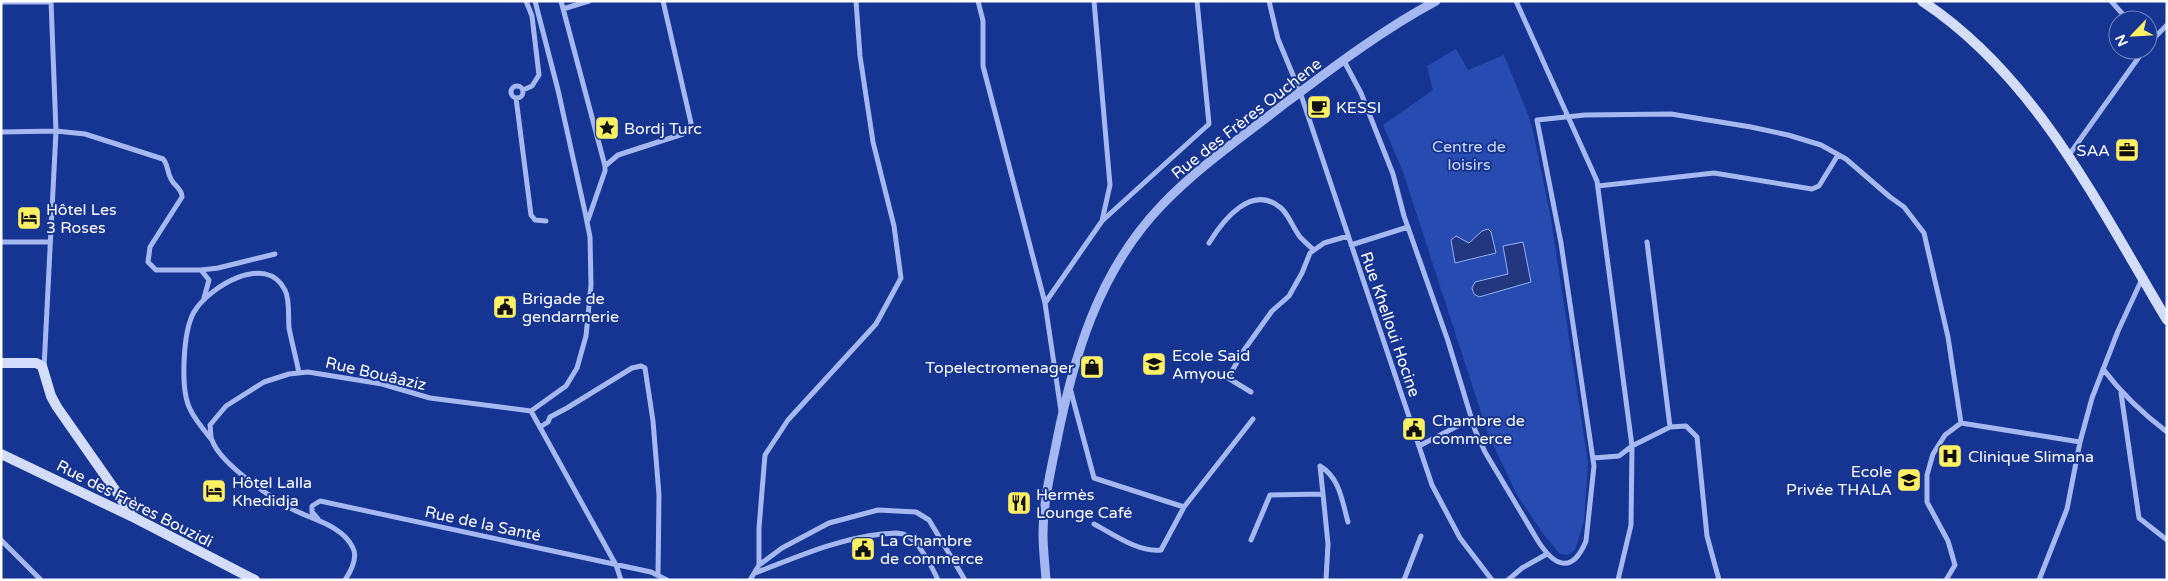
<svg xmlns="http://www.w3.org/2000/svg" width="2168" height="581" font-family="'Varela Round',sans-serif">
	<rect width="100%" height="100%" fill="#163492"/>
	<path fill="#284bb1" d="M1456,49L1468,70L1504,55L1531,122L1551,219L1588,463L1584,521L1575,550L1568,555L1560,554L1544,535L1517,495L1488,434L1403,172L1383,125L1433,90L1427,66Z"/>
	<path fill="#22377f" stroke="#97b0f3" d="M1488,229L1491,232L1496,253L1455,263L1451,240L1456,236L1469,243L1482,231Z
		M1523,242L1531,282L1479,297L1474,294L1472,288L1475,282L1508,274L1503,246Z"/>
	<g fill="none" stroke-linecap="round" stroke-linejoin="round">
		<path stroke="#a5b8f1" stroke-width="5" d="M561,1L605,166V171L588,220
			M978,1L983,21V66L1045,303L1061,411
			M1094,1L1110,185L1102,221
			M1269,1L1278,39L1300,92L1432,485L1460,538L1492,580
			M1516,1L1597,181L1632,446L1631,525L1618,580
			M2111,1L2128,20
			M1,2H51
			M563,9L589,1
			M2148,44L2167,25
			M1344,61L1361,93L1393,174L1404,216L1448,341L1475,430L1485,452L1538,541C1554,566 1572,575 1586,541L1594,466L1561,243L1537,120L1585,115L1671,114L1751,127L1788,135L1821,145L1846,159L1890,197L1904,207L1924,233L1948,337L1961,423L2080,442
			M511 92a6 6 0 1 1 12 0a6 6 0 1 1-12 0Z
			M523,90L532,86L539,75L532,16L526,1
			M516,98L531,215L535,220L546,221
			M1,132L56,131L85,134L163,159C168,164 167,172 171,179C174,186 182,188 182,197L150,247L148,262L156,270H201L209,280L204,298
			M2069,155L2144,50
			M605,166L618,155L683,134L689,130L691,123L663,1
			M1598,186L1714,173L1812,189L1819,186L1838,155
			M1,242H49
			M1647,242L1670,427
			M1209,243C1223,220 1252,183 1281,208C1289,215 1293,228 1300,237C1304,241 1309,246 1314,250
			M1351,245L1408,227
			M201,270L218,268L275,254
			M1045,303L1102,221L1209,124L1197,1
			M44,368L56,131L51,1
			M2103,369C2122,394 2142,413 2167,432
			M1070,388L1094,478L1184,507L1253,419
			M1251,392L1228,378L1244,350L1272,311L1289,296L1302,273L1310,253L1324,243L1348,236
			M2121,393L2139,518L2167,540
			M531,411L566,386L577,368L586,336L591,285L590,237L585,212L558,90L535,1
			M540,427L548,422L550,417L567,408L632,368L641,366L645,368L653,421L659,495L658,575
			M212,440C204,430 195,420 190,409C180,389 183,331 194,312C209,287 266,252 285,290C290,300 288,316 289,328C292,343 296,358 299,373
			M1419,446L1471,419
			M1593,458L1619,456L1632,446L1670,427L1686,426L1697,437L1707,536L1719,580
			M1323,494L1320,466C1340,478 1342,501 1348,522
			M318,519L312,512V506L320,501L651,572L667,580
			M1094,524C1113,534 1139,553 1161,550L1184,507
			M1,540L41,580
			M1251,540L1270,495L1323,494L1328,544L1326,580
			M759,565L782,548L829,523L878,510L916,512L929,520L965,580
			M755,573C797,557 837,539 882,534C890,534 900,531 908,536C921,545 932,567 938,580
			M345,580C351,571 358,558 353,548C344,527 315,520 296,511C274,500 220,464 212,440C210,436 211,430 210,425L226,406L264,382L289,374L308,372L382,384L430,398L531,411L616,565L621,580
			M750,580L759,565V528L765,455L788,420L876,324L901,278L894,226L873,142L860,56L856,1
			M1404,580L1421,536
			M1508,580L1522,568L1547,554
			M1946,580L1955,565L1948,541L1927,502V475L1933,454L1945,435L1961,423
			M2039,580L2067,509L2080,442L2092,398L2118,331L2142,279"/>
		<path stroke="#a5b8f1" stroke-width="9" d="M1046,580C1045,565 1043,549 1043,534C1043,505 1050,474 1056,445C1073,358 1098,272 1161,206C1197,168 1242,137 1283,105C1332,68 1382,30 1436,1"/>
		<path stroke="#d3dcfb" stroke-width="10" d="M1922,1C2036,76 2099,207 2167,320
			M1,363H36L42,366L51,396L57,407L134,517
			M1,454L135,518L255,580"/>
	</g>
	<defs>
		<symbol id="cafe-square" viewBox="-11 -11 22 22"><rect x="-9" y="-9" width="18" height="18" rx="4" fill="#fff164" stroke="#163492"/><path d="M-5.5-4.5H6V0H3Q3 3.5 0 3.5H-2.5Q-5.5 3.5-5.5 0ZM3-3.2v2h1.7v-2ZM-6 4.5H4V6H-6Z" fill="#111"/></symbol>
		<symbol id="sight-square" viewBox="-11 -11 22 22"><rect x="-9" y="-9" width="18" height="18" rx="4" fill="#fff164" stroke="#163492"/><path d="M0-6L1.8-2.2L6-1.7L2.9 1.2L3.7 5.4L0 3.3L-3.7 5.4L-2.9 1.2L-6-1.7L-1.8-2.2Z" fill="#111"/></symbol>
		<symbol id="office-square" viewBox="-11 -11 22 22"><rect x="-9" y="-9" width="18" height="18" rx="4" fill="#fff164" stroke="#163492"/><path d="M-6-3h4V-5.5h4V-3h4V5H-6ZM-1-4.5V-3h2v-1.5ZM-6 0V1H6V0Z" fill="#111"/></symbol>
		<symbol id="hotel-square" viewBox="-11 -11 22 22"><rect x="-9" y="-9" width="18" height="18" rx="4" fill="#fff164" stroke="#163492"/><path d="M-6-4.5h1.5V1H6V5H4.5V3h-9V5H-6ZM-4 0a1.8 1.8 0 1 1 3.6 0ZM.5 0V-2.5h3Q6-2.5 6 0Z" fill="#111"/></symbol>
		<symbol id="civic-square" viewBox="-11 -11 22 22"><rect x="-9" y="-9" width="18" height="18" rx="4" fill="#fff164" stroke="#163492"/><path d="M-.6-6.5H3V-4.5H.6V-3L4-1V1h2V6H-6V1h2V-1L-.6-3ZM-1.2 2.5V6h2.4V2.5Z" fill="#111"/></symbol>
		<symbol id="school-square" viewBox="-11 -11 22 22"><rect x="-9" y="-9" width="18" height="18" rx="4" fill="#fff164" stroke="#163492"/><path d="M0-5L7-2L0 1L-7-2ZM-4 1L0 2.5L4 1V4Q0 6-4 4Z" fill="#111"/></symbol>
		<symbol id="shop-square" viewBox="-11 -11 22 22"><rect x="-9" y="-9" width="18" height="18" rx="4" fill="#fff164" stroke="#163492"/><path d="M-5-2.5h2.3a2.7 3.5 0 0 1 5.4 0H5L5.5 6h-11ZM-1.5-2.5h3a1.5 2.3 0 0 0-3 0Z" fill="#111"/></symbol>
		<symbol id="hospital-square" viewBox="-11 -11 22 22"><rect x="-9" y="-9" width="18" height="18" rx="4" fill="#fff164" stroke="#163492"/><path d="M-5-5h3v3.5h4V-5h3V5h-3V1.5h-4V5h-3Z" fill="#111"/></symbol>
		<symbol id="restaurant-square" viewBox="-11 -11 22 22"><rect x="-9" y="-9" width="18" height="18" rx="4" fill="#fff164" stroke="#163492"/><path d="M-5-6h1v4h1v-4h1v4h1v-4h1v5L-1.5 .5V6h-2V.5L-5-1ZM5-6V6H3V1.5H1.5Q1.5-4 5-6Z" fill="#111"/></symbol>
	</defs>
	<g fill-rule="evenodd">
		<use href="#cafe-square" x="1305" y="93" width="28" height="28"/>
		<use href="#sight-square" x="593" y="114" width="28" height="28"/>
		<use href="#office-square" x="2113" y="136" width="28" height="28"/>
		<use href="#hotel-square" x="15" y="204" width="28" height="28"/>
		<use href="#civic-square" x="491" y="293" width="28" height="28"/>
		<use href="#school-square" x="1140" y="350" width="28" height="28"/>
		<use href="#shop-square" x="1078" y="353" width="28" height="28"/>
		<use href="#civic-square" x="1400" y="415" width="28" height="28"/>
		<use href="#hospital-square" x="1936" y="442" width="28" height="28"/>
		<use href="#school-square" x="1895" y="466" width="28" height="28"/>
		<use href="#hotel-square" x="200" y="477" width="28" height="28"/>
		<use href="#restaurant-square" x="1005" y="489" width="28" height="28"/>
		<use href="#civic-square" x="849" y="535" width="28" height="28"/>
	</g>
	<g text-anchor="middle" stroke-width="4" stroke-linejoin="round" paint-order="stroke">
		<g font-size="16" fill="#fff" stroke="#163492" text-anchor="start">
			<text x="1336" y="113">KESSI</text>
			<text x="624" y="134">Bordj Turc</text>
			<text x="2110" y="156" text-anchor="end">SAA</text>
			<text x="46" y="215">Hôtel Les<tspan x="46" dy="18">3 Roses</tspan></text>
			<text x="522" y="304">Brigade de<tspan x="522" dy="18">gendarmerie</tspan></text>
			<text x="1172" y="361">Ecole Said<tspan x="1172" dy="18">Amyouc</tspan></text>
			<text x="1074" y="373" text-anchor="end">Topelectromenager</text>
			<text x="1432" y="426">Chambre de<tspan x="1432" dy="18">commerce</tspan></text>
			<text x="1968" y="462">Clinique Slimana</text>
			<text x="1892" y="477" text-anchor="end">Ecole<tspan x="1892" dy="18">Privée THALA</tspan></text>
			<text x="232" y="488">Hôtel Lalla<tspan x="232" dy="18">Khedidja</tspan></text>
			<text x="1036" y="500">Hermès<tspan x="1036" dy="18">Lounge Café</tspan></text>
			<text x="880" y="546">La Chambre<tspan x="880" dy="18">de commerce</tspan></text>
		</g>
		<g font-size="16" fill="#fff" stroke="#163492">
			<text transform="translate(1246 118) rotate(-38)" y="6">Rue des Frères Ouchene</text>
			<text transform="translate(1391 324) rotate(71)" y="6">Rue Khelloui Hocine</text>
			<text transform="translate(376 373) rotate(13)" y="6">Rue Bouâaziz</text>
			<text transform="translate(135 503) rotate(27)" y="6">Rue des Frères Bouzidi</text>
			<text transform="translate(483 523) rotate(12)" y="6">Rue de la Santé</text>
		</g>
		<g font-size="16" fill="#ccd8fc" stroke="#163492">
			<text x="1469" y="152">Centre de<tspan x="1469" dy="18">loisirs</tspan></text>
		</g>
	</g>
	<rect width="2168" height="581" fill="none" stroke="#ffffff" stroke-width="5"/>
	<g transform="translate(2133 35) rotate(245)"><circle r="24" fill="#163492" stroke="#7385be"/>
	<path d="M0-4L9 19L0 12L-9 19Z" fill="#fff164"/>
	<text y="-8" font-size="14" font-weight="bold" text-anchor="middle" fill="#ffffff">N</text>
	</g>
</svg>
